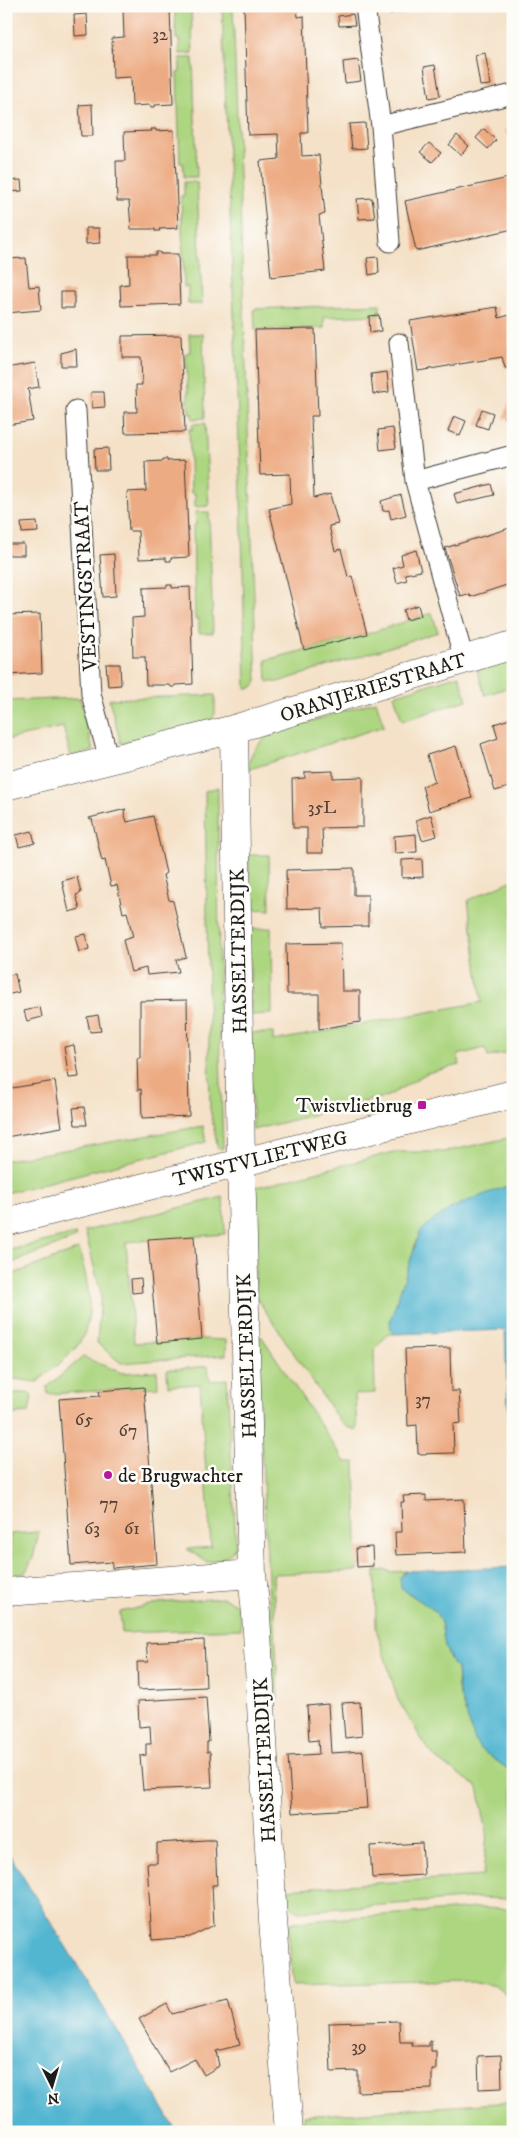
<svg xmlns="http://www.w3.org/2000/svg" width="519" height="2138" font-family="'IM FELL DW Pica',serif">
	<rect width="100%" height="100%" fill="#fdfcf7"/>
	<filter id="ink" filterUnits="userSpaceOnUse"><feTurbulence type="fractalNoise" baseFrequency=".02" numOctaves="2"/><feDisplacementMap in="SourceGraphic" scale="10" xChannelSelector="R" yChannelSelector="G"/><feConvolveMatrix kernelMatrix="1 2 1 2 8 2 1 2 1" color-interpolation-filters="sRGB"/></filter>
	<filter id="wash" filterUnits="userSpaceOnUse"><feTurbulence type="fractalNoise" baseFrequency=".0096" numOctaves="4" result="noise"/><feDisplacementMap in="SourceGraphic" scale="20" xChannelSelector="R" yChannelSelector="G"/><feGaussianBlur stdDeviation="1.12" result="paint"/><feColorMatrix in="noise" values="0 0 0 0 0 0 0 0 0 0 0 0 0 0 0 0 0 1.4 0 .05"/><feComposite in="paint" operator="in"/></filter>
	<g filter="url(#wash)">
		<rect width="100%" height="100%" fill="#f4e1c7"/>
		<path fill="#add681" stroke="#64794e" d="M152,6H191L193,53L180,54L179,39H176L175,12Z
			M222,6H233L257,682L252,688H246L241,495Z
			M180,58H193L197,177H184L183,163H180L177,73L180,72Z
			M184,182H197L202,304H188V287H184L181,196L184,195Z
			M380,304V315L324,317V328L255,330L254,309Z
			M189,334H203L205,418L193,419L192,414H189L186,353L190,352Z
			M205,423L209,506L195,507V493H191L189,429H193L192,424Z
			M195,512H209L213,633H199V619H195L193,526L196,525Z
			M432,613L438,632L278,682H267L266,660L367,634Z
			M513,659V686L485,695L477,670Z
			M459,675L467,700L402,721L394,695Z
			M215,695V714L210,721L121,744L109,699Z
			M80,698L93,751L71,756L63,727L6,740V701Z
			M376,701L384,726L247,770C249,754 257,743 271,734Z
			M218,787L219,1022L223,1148L218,1149L210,1109L205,791Z
			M249,855H269L270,910L249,909Z
			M513,880V1052L488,1057L485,1048L458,1055L460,1065L427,1073L388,1096L253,1130L250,1033H273V1041L482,1002L468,900Z
			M271,928L272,1014L251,1015L249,929Z
			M203,1126L206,1142L6,1193V1160Z
			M513,1137V1184L451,1208L416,1240L392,1333L395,1334H388L374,1350L375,1393L355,1394L357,1430L347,1427L340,1422L256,1297L253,1188L394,1152H443Z
			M223,1197L225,1234L126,1242L134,1343L202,1339L226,1340V1355L121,1363L97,1343L101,1294L85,1231Z
			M75,1234L76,1238L6,1265V1251Z
			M79,1249C87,1282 99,1319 75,1349C64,1361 49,1372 37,1382L6,1378V1277Z
			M256,1337H262L345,1462H355L358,1571L273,1574L278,1699H274Z
			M83,1357L122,1373L157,1371L158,1387L48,1394L47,1387Z
			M208,1366L210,1381L227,1379L236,1545C230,1558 220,1560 207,1562L187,1549L211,1547L200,1384L168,1386L167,1370Z
			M6,1393H28L32,1396L29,1413L6,1415Z
			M39,1532L33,1558L25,1573L6,1576V1561L12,1560L10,1534Z
			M388,1570L389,1572L407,1571L403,1573L401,1588L435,1611C448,1627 440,1654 457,1668L458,1689L480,1749L508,1769L513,1776V1899L477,1898L301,1911L294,1909L287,1903L285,1889L483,1876L487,1833L478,1787L439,1761L427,1748L398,1700L376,1628L375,1571Z
			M223,1598L236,1604L240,1613L241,1629L122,1633L120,1612L159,1603Z
			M477,1908L513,1909V2000L495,1986L473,1981L293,1985L288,1926L293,1922Z
			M513,2102V2124L488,2132H319L304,2125L303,2116Z"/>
		<path fill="#52b6d1" stroke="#376976" d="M513,1184V1522L505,1330L395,1334L391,1330L390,1321L420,1232C445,1206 480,1196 513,1184Z
			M513,1567V1776L508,1769L480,1749L475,1741L459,1693L457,1668L453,1665L445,1647L441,1622L435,1611L401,1588L400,1577L407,1571Z
			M6,1849L125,2043L177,2132H6Z"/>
		<g id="blocks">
			<path fill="#edab83" d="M147,6L170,7L173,104L155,105V107H151L150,105L132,106L131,77L113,78L112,38L124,37L123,9L147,8Z
				M244,6H297L298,17L304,16L308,133H301L302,156L319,155L325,214L319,215L325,271L271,277L260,161L279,159L278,134L248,135Z
				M387,6H425V7L389,14Z
				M87,14L88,35L75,36L74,15Z
				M353,14L355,25L339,26L338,16Z
				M6,46L12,94L6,95Z
				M485,53L491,85L480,86L475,55Z
				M358,60L361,81L345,83L343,62Z
				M435,65L440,96L429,98L424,67Z
				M92,104L93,136H81L79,105Z
				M365,123L367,148L352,149L349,124Z
				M513,123V139L505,131Z
				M151,129H156V131L174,130L178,228L159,229L160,231H155V229H131L129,201H117L116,161H125L124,132L152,131Z
				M484,129L496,140L488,149L476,138Z
				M457,135L469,146L461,155L449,145Z
				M429,143L441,153L432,162L420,152Z
				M513,177V229L416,251L405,201Z
				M21,180L22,191L7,192L6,181Z
				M372,198L375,218L359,219L357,199Z
				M86,228H99L100,243L86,244Z
				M156,252H160V254H178L180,304L121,306L120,285L129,284L128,255H156Z
				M378,257L379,273L369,275L367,258Z
				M26,258L29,287L39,286L41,310L6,313V259Z
				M61,292H74V308H61Z
				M497,307L499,318L513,314V367L505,368L502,357L418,371L410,321Z
				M379,315L381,331L370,333L369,316Z
				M315,329L318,416H311L314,498L330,494L338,524L329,526L335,551L341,549L348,577L352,576L367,634L304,650L269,509L291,504L290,474L260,475L255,330Z
				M181,335L185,432L125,433L124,412H137L136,385H142L141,357H122V336Z
				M76,349L77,366H61V353Z
				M35,363L39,387L28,389L33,421L6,425V368Z
				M387,372L389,392L373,394L371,374Z
				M91,392H104L105,407L92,408Z
				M509,402L513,403V421L504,418Z
				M482,409L493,413L488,429L476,425Z
				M454,416L466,421L460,436L448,431Z
				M393,428L396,448L380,450L378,430Z
				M108,448L109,470H95L94,449Z
				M163,459H167V461L185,460L189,557L171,558V561H166V558L139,559L138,531H129L127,492L146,491L145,462L163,461Z
				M491,484L494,495L457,504L454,494Z
				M401,495L406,515L391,519L389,510L383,511L381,501Z
				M37,522L38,532L22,533L21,523Z
				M513,527V583L470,597L469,594L460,596L445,548Z
				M8,544H24V555H6Z
				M416,550L421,571L405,574L407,580L397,583L393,568L403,565L401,555Z
				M114,554L116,596L103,597L100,555Z
				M167,585H172V588L190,587L193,684L175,685V687H171L170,685H146L145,657H133L132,618L144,617L143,588L167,587Z
				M418,605L421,616L406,620L403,610Z
				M40,614L42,673L6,675V615Z
				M106,664H120L121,685L108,686Z
				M513,718V786L495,791L481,744L498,738L494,724Z
				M456,746L472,798L429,811L422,786L435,782L427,755Z
				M333,771V778L363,777V827L322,828L323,853H307V828H293L292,779L305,778V772Z
				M126,809L124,812L127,822L153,816L166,873L163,875L169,900L173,901L186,957L176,960L179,972L147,975L146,968L131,972L123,940L133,937L127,912L123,913L117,885L111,886L105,860L102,861L92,819L90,820L89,818Z
				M431,815L437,836L422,840L416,820Z
				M32,831L35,843L19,847L16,835Z
				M416,834L417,852L395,853L394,836Z
				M422,859L423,877L402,878V860Z
				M354,868V895H368V926L323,927L322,908L287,909L286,870Z
				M77,877L81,893L76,895L80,909L69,912L62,881Z
				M86,934L89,949L79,952L75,936Z
				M341,943L342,991H360V1022L319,1029V994H287L286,944Z
				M15,974L19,992L6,995V976Z
				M187,1000L189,1116L142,1118L141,1089L138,1090L137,1058H140V1001Z
				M40,1007L42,1017L27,1021L24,1011Z
				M98,1015L101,1031L90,1032L87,1017Z
				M74,1045L79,1077L69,1078L64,1047Z
				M55,1081L62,1127L6,1137V1089Z
				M84,1107L87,1125H75L73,1108Z
				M194,1236L202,1339L157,1343L148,1239Z
				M141,1278L142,1292L132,1293L131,1279Z
				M450,1348L451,1391H459L461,1423L453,1424L454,1453L418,1454L417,1425L408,1426L405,1349Z
				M144,1387L157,1564L112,1568V1562L71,1565L59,1399L100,1396L99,1391Z
				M426,1495V1501L464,1499L466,1552L396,1555L395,1532H402L401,1502H404L403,1496Z
				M372,1547L373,1566L357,1567L356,1548Z
				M204,1640L206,1687L138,1690L137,1662H148L146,1643Z
				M206,1697L209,1742H207V1752H210L212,1787L143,1790L140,1756L146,1755V1744H151L150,1726L139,1727L138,1701Z
				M360,1702L362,1736L345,1738L342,1703Z
				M328,1704L331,1753L363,1751L367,1808L292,1813L288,1756L319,1754L318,1740L309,1741L307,1706Z
				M206,1840H215L217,1885H212L214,1925L190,1937L152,1940L147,1863H157V1843Z
				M422,1843L424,1875L372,1878L370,1846Z
				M228,2000L240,2045L216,2051L219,2066L204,2075L195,2059L169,2072L139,2019L167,2004L172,2014Z
				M399,2021L400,2042H412V2046H429V2041H431V2051H436V2070H432V2089L358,2092V2071L331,2072L329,2023Z
				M501,2055L502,2088L479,2089L478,2056Z"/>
		</g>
	</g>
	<g filter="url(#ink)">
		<use href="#blocks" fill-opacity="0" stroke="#3c3a36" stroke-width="1"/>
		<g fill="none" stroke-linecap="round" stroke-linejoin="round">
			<defs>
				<path id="service" d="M365,6L381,126L390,242
					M381,126L513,94
					M399,343L415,481L513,455
					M76,410L91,694L109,760
					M415,481L464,660"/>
				<path id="minor" d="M234,729L241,1163L252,1574L256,1614L273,1920L289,2132
					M6,786L234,729L513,645
					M6,1222L513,1094
					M6,1592L252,1574"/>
			</defs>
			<use href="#service" stroke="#3c3a36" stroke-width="21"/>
			<use href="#minor" stroke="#3c3a36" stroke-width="29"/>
			<use href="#service" stroke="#fff" stroke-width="19"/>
			<use href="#minor" stroke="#fff" stroke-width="28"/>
		</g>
	</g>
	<g fill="#b5179e" stroke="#fdfcf7" stroke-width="2">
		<rect x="417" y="1100" width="10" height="10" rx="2.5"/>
		<circle cx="108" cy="1475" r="5"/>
	</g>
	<g text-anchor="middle" stroke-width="5" stroke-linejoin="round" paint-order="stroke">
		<g font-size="18" fill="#504036">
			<text x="160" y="40">32</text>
			<text x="322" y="813">35L</text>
			<text x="423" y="1405">37</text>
			<text x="84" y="1425">65</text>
			<text x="128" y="1436">67</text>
			<text x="109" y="1509">77</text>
			<text x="92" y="1534">63</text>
			<text x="132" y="1534">61</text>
			<text x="359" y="2052">39</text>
		</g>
		<g font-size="20" fill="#1c1c1c" stroke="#fdfcf7">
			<text transform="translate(85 586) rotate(-93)" y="7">VESTINGSTRAAT</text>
			<text transform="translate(373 687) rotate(-17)" y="7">ORANJERIESTRAAT</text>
			<text transform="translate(238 951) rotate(-91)" y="7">HASSELTERDIJK</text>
			<text transform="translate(260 1158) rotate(-14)" y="7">TWISTVLIETWEG</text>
			<text transform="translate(246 1356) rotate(-92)" y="7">HASSELTERDIJK</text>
			<text transform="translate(264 1760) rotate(-93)" y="7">HASSELTERDIJK</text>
		</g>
		<g font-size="20" fill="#1c1c1c" stroke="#fdfcf7" text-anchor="end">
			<text x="412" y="1112">Twistvlietbrug</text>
			<text x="118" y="1482" text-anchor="start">de Brugwachter</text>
		</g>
	</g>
	<rect width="519" height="2138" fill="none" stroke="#fdfcf7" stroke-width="25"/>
	<g transform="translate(52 2086) rotate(175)" stroke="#fdfcf7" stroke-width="4" paint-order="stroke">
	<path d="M0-4L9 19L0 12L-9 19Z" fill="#1c1c1c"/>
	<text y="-8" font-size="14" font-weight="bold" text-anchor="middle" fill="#1c1c1c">N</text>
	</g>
</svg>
